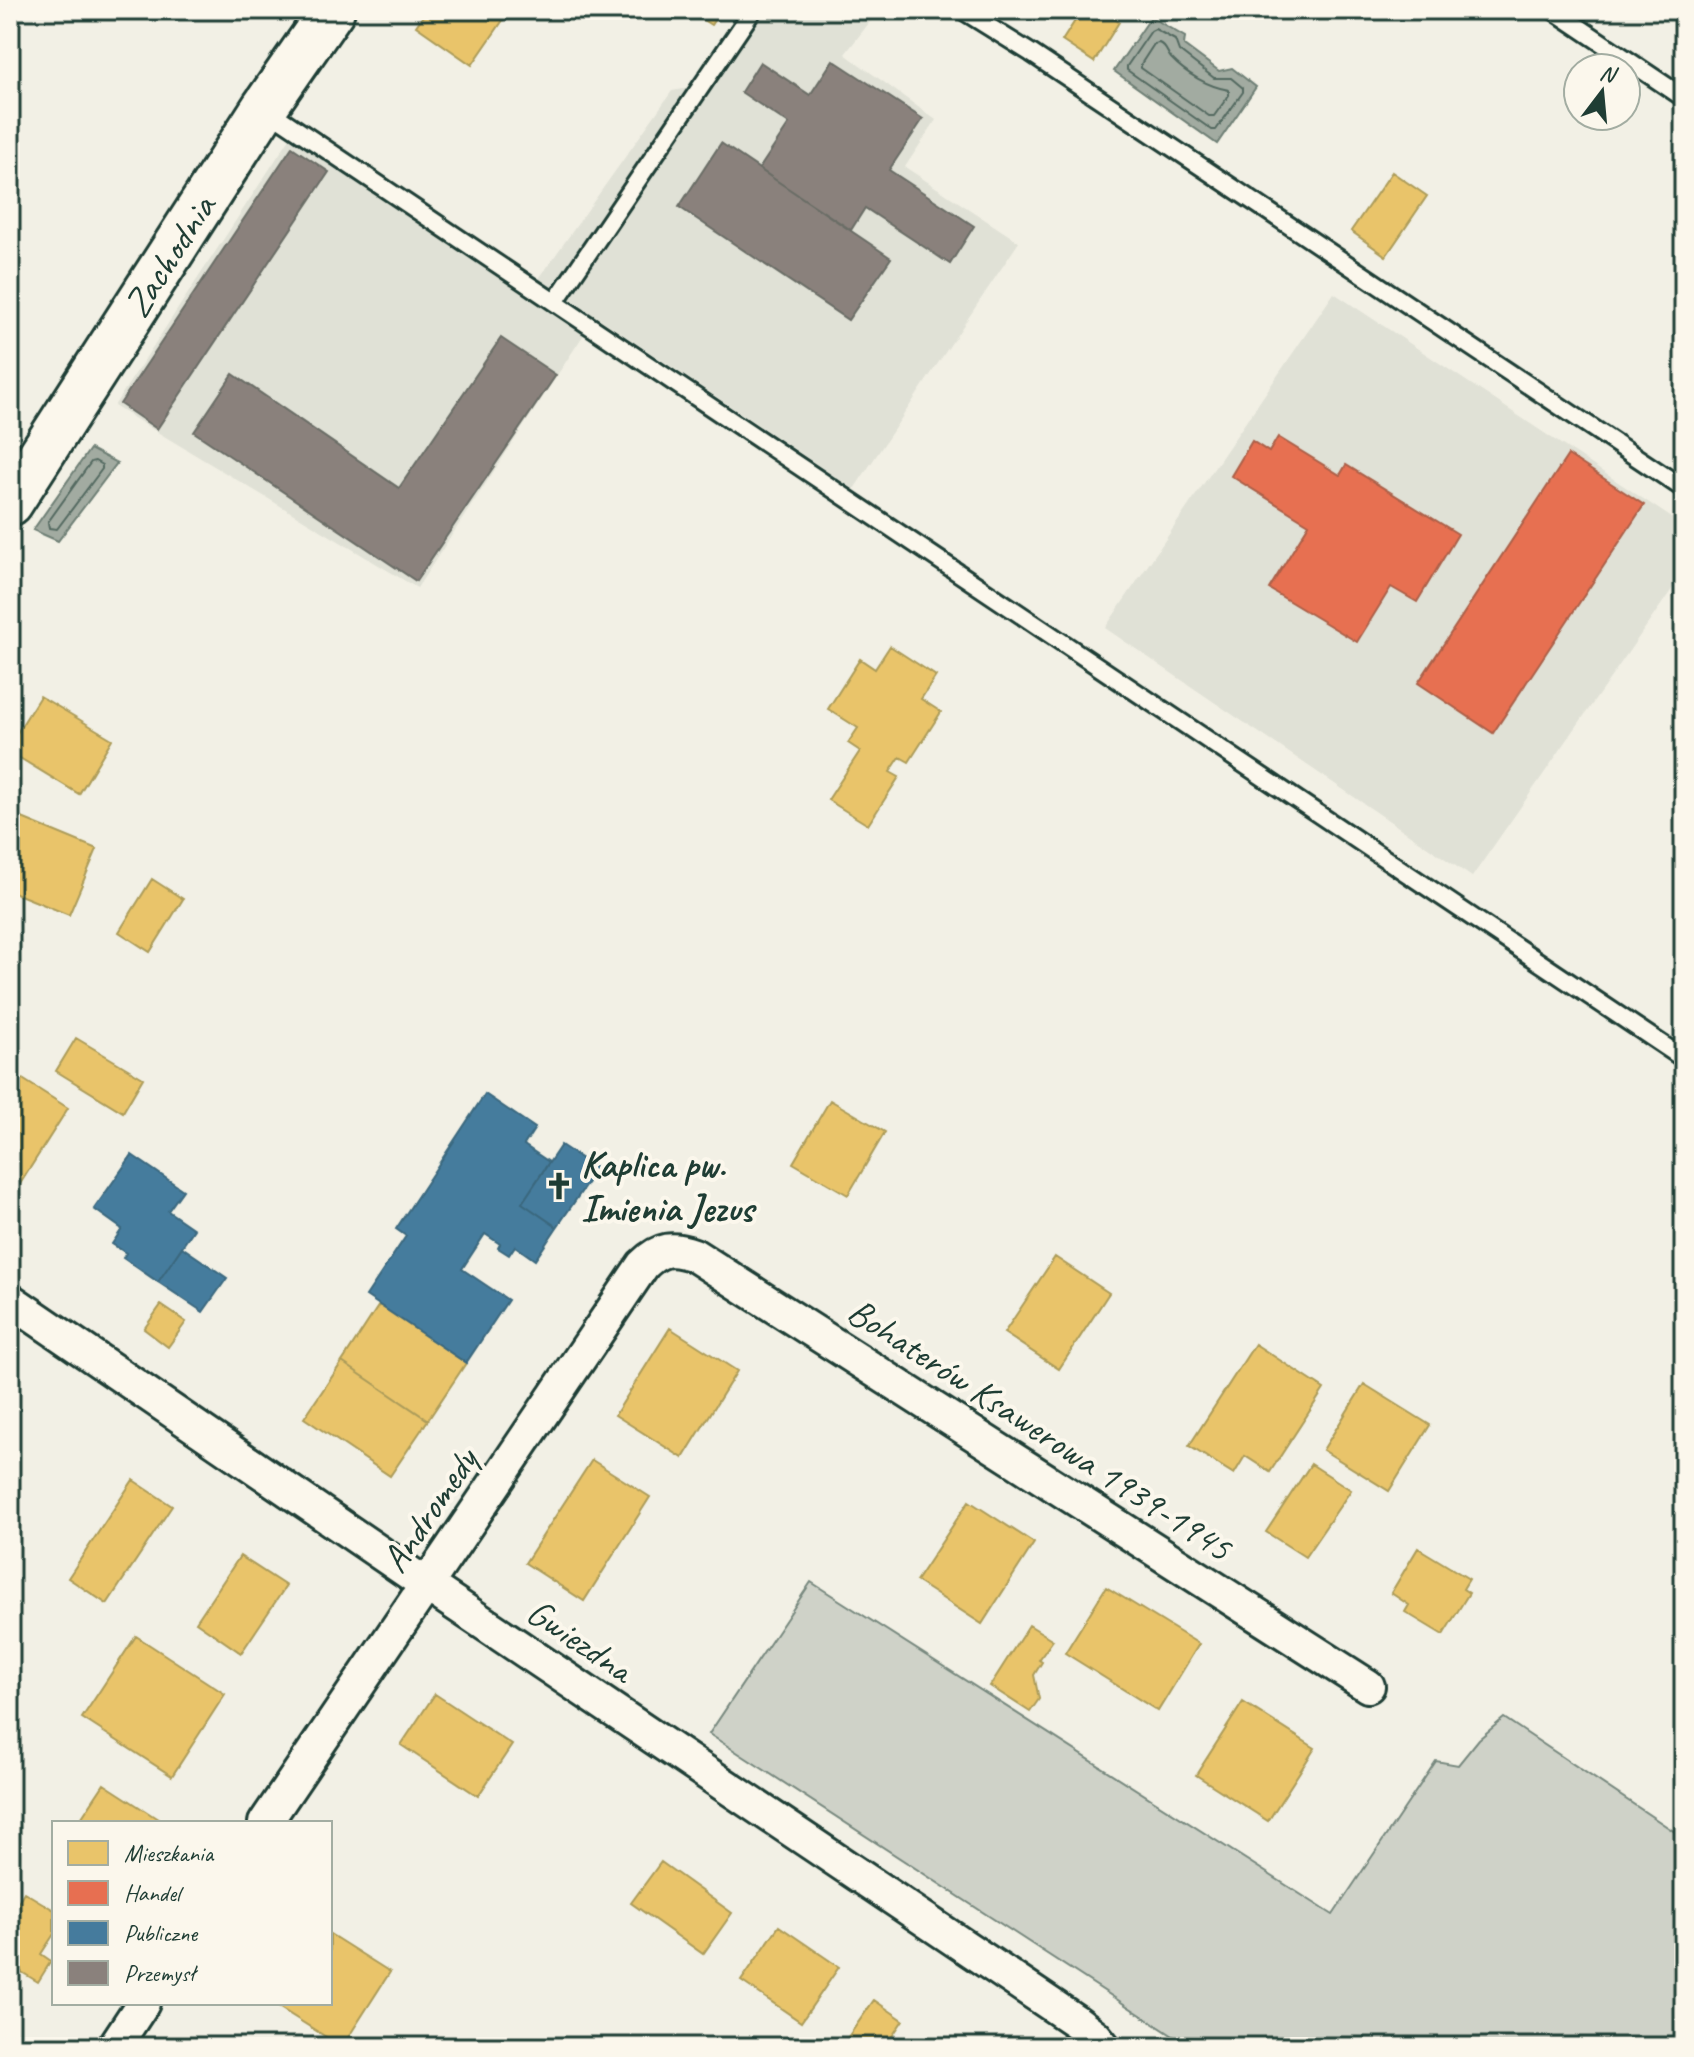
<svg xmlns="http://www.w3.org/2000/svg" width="1694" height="2057" font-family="Caveat,sans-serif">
	<rect width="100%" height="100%" fill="#f2f0e5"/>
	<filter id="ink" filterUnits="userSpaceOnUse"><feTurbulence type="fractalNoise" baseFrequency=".0125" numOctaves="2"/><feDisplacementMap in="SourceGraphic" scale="16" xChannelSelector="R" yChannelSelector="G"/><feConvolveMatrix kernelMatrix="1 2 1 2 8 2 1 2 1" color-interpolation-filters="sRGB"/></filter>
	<g filter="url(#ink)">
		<path fill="#e0e1d6" d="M753,10H870L876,14L845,54L936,120L905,167L1019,242L854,489L596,316L417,588L114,406L290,138L528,294L672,91L701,86Z
			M1334,293L1684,526V572L1472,877L1105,628Z"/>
		<path fill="#cfd2c8" stroke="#77887e" stroke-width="2" d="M811,1582L1333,1915L1436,1761L1458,1765L1479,1739L1504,1718L1684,1838V2047H1190L709,1734Z"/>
		<path fill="#a2aba1" stroke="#6e7f75" stroke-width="2" d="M1151,17L1185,37L1184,45L1219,71L1232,68L1256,87L1217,144L1114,71Z
			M90,449L117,463L58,541L33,530Z"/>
		<path fill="#e9c46a" stroke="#ac9c5a" stroke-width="2" d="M427,10H510L472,65L416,26Z
			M687,10H721L711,25Z
			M1082,10H1099L1119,22L1094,62L1062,41Z
			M1392,172L1427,196L1386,256L1351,231Z
			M890,646L936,676L921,699L941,712L909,762L900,757L890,772L899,777L868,825L828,800L860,751L848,743L858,728L828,709L860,659L875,669Z
			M40,696L112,739L79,794L10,752V744Z
			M10,813L97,849L69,915L10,891Z
			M152,879L183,899L150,952L119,932Z
			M76,1038L143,1078L123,1112L56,1071Z
			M10,1071L68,1108L18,1187L10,1182Z
			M830,1100L885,1132L848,1195L793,1163Z
			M1055,1257L1109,1293L1059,1369L1004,1333Z
			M161,1305L186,1322L168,1347L144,1329Z
			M379,1305L466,1363L428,1420L342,1362Z
			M670,1328L737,1371L683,1458L615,1415Z
			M1255,1344L1324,1389L1270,1472L1245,1456L1234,1474L1189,1446Z
			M342,1362L428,1420L390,1476L304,1418Z
			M1364,1384L1430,1425L1389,1491L1323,1450Z
			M592,1460L650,1497L584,1601L525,1563Z
			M1311,1464L1351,1490L1305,1557L1266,1532Z
			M133,1480L172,1506L107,1604L68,1578Z
			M969,1501L1034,1543L982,1624L916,1581Z
			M1418,1548L1469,1579L1463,1589L1469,1593L1443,1635L1405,1612L1409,1605L1391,1593Z
			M240,1556L286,1586L241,1653L196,1622Z
			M1106,1587L1199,1644L1158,1711L1065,1653Z
			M1029,1625L1053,1640L1039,1660L1042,1662L1034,1675L1039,1699L1030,1712L990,1686Z
			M136,1636L225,1694L172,1776L82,1718Z
			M435,1694L512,1745L478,1796L401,1745Z
			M1243,1702L1315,1748L1268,1821L1196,1775Z
			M104,1784L161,1821L160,1823H78Z
			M661,1862L732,1913L703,1954L631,1903Z
			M24,1892L54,1910V1934L41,1954L51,1961L38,1982L10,1965V1915Z
			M779,1926L839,1967L801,2022L741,1981Z
			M330,1934L390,1972L342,2047L272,2003H330Z
			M874,2000L903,2020L885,2047H841Z"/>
		<path fill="#e76f51" stroke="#ab6048" stroke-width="2" d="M1278,437L1340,475L1346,465L1458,534L1417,602L1391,587L1357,642L1269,589L1309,524L1231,476L1252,441L1269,452Z
			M1568,455L1644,505L1493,733L1418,683Z"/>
		<path fill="#457b9d" stroke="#3a687e" stroke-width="2" d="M485,1094L535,1128L524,1145L549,1162L522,1203L557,1227L535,1260L515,1246L509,1255L498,1248L500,1244L485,1234L462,1269L508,1300L466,1363L366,1296L406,1236L396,1229Z
			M561,1145L597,1169L557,1227L522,1203Z
			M132,1155L183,1190L168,1211L194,1229L158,1282L123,1258L126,1253L112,1244L122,1229L94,1209Z
			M182,1247L227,1278L203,1312L158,1282Z"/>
		<path fill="#8a817c" stroke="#6a6d66" stroke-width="2" d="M833,60L923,119L889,170L974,226L950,264L865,208L851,230L759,169L789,124L741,92L760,62L810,95Z
			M721,143L891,258L848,320L679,207Z
			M292,147L329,172L157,429L120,404Z
			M501,338L556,375L416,581L194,432L233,374L399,488Z"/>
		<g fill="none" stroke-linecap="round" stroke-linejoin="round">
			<path stroke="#536960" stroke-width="2" d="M1155,29L1175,40L1179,51L1214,78H1231L1243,88V92L1216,130H1212L1127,70V66L1151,31Z
				M1159,43C1167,47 1166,52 1171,58C1186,74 1209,87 1229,90V95L1214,116H1209L1141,68V64L1154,44Z
				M95,461L102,465V469L57,529L49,528L48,522L91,462Z"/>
			<defs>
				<path id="lane" d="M962,10L1031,53L1684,489
					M1553,10L1684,98
					M266,109L1684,1059
					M555,302L753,10"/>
				<path id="street" d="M10,1300L427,1585L1077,2022L1095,2036L1104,2047
					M265,1823L643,1265C660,1248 672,1247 694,1255L1368,1686
					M114,2047L143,2003"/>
				<g id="secondary">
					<path id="s1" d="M10,503L264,108L332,10"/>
				</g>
			</defs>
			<use href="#lane" stroke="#1f3d34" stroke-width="22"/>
			<use href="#street" stroke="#1f3d34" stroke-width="38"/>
			<use href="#secondary" stroke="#1f3d34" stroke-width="50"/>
			<use href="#lane" stroke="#fbf7ec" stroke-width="16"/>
			<use href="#street" stroke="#fbf7ec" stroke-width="32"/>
			<use href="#secondary" stroke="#fbf7ec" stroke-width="44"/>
		</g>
	</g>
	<defs>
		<symbol id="church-bare" viewBox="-9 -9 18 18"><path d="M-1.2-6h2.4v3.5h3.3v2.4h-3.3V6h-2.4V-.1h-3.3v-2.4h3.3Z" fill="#1f3d34" stroke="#fbf7ec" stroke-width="2.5" paint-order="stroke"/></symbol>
	</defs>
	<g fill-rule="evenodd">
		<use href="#church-bare" x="539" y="1166" width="40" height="40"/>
	</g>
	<g text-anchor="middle" stroke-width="8" stroke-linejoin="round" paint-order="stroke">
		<g font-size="38" fill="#1f3d34" stroke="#fbf7ec">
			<text dy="13" stroke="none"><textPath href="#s1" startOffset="294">Zachodnia</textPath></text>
			<text transform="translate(1040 1429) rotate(33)" y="13">Bohaterów Ksawerowa 1939-1945</text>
			<text transform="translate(429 1510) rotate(-56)" y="13">Andromedy</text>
			<text transform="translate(580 1640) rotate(34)" y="13">Gwiezdna</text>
		</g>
		<g font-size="38" font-weight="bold" fill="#1f3d34" stroke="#fbf7ec" text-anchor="start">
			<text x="581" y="1177">Kaplica pw.<tspan x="581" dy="44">Imienia Jezus</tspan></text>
		</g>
	</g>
	<rect width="1694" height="2057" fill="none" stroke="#fbf7ec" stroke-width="40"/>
	<rect x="20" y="20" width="1654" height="2017" fill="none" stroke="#1f3d34" stroke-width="3" filter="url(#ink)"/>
	<rect x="52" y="1821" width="280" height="184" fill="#fbf7ec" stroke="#a3ada2" stroke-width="2"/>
	<rect x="68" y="1841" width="40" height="24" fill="#e9c46a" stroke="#a3ada2" stroke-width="2"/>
	<text x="124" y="1861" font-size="24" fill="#1f3d34">Mieszkania</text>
	<rect x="68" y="1881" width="40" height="24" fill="#e76f51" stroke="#a3ada2" stroke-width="2"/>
	<text x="124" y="1901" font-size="24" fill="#1f3d34">Handel</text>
	<rect x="68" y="1921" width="40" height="24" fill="#457b9d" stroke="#a3ada2" stroke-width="2"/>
	<text x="124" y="1941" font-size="24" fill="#1f3d34">Publiczne</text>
	<rect x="68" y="1961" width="40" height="24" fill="#8a817c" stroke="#a3ada2" stroke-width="2"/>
	<text x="124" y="1981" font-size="24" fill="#1f3d34">Przemysł</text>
	<g transform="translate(1602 92) rotate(16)"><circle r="38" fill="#fbf7ec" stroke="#a3ada2" stroke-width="2"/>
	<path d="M0-6L14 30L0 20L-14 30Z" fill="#1f3d34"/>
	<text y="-12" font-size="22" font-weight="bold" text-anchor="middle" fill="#1f3d34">N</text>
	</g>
</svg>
